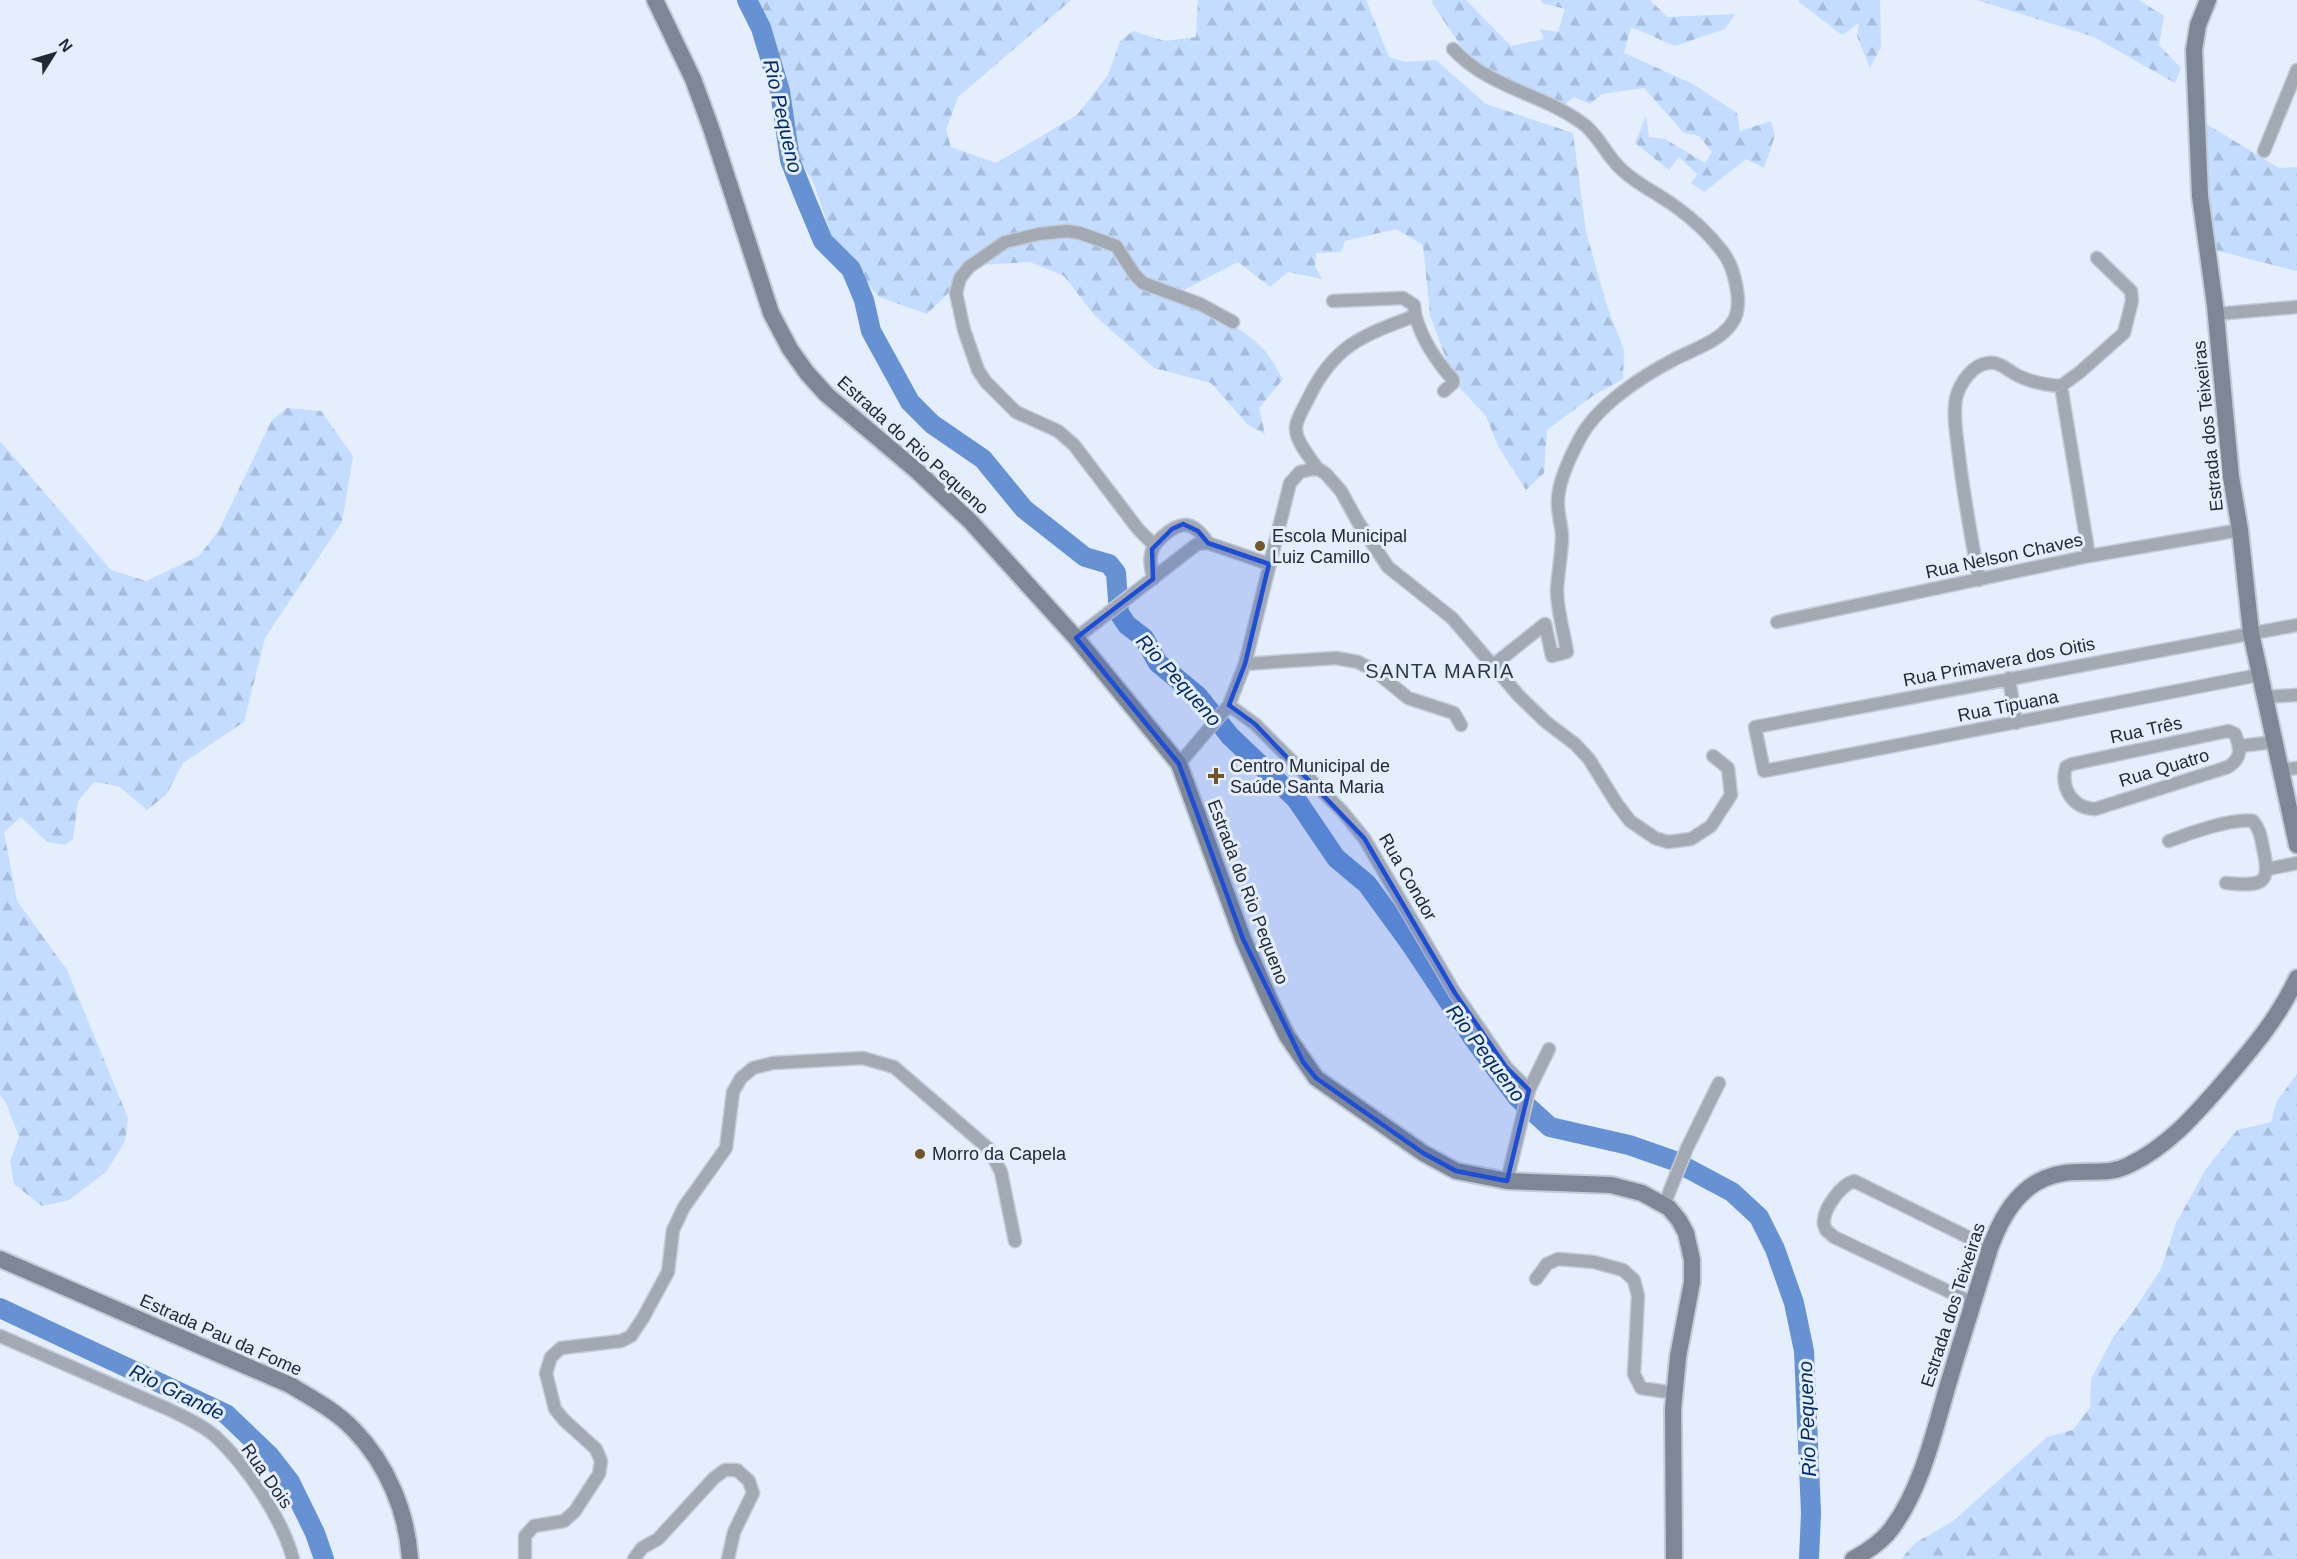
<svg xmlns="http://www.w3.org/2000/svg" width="2297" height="1559" font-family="Arial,sans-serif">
	<defs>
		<pattern id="forest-firs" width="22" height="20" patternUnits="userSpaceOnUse" patternTransform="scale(1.5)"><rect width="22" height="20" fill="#c3dcff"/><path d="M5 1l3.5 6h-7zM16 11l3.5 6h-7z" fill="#a7bddb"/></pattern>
	</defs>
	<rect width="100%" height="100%" fill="#e4eefd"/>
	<path fill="url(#forest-firs)" d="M748,0H1071L958,97L946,130L951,147L996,163L1077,115L1108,75L1120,41L1133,31L1165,41L1196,37L1198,0H1366L1389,57L1405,62L1436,60L1486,104L1573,133L1586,232L1607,306L1624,350L1623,379L1594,395L1547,430L1544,473L1526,490L1498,446L1486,416L1455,383L1430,315L1423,245L1396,229L1345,241L1341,252L1316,253L1315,266L1322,279L1288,272L1270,287L1238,262L1174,295C1205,311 1242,325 1265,351C1272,359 1277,370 1283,379L1259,408L1265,434L1248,425L1211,383L1154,368L1095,316L1064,276L1030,262L977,265L927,314L879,297L834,243L813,181L781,132L769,51Z
		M1433,0H1466L1511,46L1544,39L1540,29L1558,32L1565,9L1542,3L1541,0H1650L1667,17L1735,14L1725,29L1675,46L1631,27L1624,53L1693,84L1737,113L1740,131L1771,121L1775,136L1764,168L1746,159L1704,192L1691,183L1697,174L1679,157L1669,170L1635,143L1646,116L1649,137L1665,139L1705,163L1712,152L1699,136L1684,133L1644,88L1602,94L1590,104L1574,97L1563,106L1477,70L1432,3Z
		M1799,0H1880L1881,47L1870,68L1857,36L1859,23L1842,35L1799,2Z
		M1977,0H2139L2164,16L2159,45L2181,68L2175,83L2094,37Z
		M2198,119L2279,168L2297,167V271L2214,250Z
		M287,408L321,411L353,456L342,522L265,638L244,722L183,763L166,795L147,810L118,786L94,782L78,801L73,839L65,845L47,842L21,817L4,832L17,901L67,970L128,1118L125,1141L106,1172L69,1200L42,1206L14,1184L10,1161L19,1137L6,1103L0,1095V441L111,570L146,581L199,556L219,530L272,420Z
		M2297,1074V1559H1901L1915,1543L1952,1522L2047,1437L2073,1430L2090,1407L2091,1379L2114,1336L2132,1313L2161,1269L2176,1223L2206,1169L2237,1130L2271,1122L2277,1101Z"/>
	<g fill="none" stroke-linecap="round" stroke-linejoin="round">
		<path stroke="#6692d3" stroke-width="20" d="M747,0L761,28L780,91L790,160L803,193L823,241L851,269L864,300L871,331L910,402L932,424L983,459L1024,509L1085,557L1109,564L1116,573L1119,613L1127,625L1144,638L1158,663L1198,696L1230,736L1296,799L1336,858L1367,884L1410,943L1473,1038L1517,1097L1550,1127L1629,1145L1672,1160L1732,1192L1759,1217L1775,1249L1794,1303L1804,1351L1811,1513L1809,1559
			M0,1308L226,1414L269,1455L290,1482L315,1533L324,1559"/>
		<defs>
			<path id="street" d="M1453,49C1489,88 1541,93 1582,123C1598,134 1606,155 1620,168C1636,184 1657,193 1676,207C1693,219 1709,234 1722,251C1734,266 1745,306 1732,323C1719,342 1694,349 1675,359C1642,376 1596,406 1579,440C1570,457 1559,480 1558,499C1557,511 1561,523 1562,535C1562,553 1558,572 1557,590C1557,610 1564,632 1567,652L1552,656L1545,624L1492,666
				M2264,151L2297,70
				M1415,314C1422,340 1435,359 1453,380V383L1444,391
				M2216,314L2297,307
				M1317,468L1326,474L1341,491L1358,522L1388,567L1452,618L1519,696L1546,722L1575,744L1589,759L1617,804L1630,821L1655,838L1668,842L1691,839L1711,826L1731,795L1728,768L1713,756
				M1317,468C1310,457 1295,441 1296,427C1297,417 1305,406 1309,397C1334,346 1361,336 1412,317L1415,314L1414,305L1403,298L1333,301
				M1154,545L1138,529L1074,445L1058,431L1016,412L986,382L978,370L964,330L956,293L960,278L969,267L1005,242L1039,234L1067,231L1080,233L1116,246L1135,275L1143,283L1200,304L1233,322
				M2089,556L2061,386L2080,372L2124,333L2132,301L2131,291L2097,258
				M1153,579C1152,571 1149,563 1151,555C1152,547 1157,542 1163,536C1183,519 1194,522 1208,543
				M1979,580C1971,536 1963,493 1958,448C1956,432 1953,414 1956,398C1960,383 1972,365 1988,363C2001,361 2010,373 2021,377C2034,383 2046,385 2061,386
				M1777,622L2089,556L2240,530
				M1076,638L1197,544L1208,543L1269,564
				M1245,664L1336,658L1358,662L1375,671L1408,698L1454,713L1461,725
				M2259,675L1764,771L1755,727L2297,625
				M2009,678L2016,723
				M2264,697L2297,695
				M1229,705L1255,724L1342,811L1364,838L1455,993L1506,1067L1529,1090
				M2228,731L2235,734C2241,749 2242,758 2228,767L2095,809C2073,808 2060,789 2066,767L2072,764Z
				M2240,746L2274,742
				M1179,764L1229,705L1245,664L1290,483L1300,472L1317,468
				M2281,770L2297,768
				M2169,841C2189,833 2232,818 2253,821C2260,829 2261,838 2263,848C2272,886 2261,886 2226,883
				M2268,869L2297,863
				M1507,1181L1529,1090L1549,1049
				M1664,1205L1687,1148L1719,1083
				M1536,1279L1547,1264L1558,1259L1594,1262L1623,1270L1634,1280L1638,1296L1634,1374L1641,1388L1675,1393
				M1973,1303L1834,1237L1826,1230C1825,1227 1823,1224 1824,1220C1825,1207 1841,1185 1854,1181L1990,1248
				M0,1336L168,1409C184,1417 203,1425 216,1437C247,1466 282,1518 293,1559
				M525,1559V1536L534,1526L564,1521L575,1511L599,1474L601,1461L596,1449L564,1420L555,1409L546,1373L551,1357L561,1348L621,1341L631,1336L643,1318L668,1272L673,1230L684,1207L726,1148L733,1092L741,1078L753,1068L773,1063L863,1058L894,1067L989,1149L1001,1172L1015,1241
				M634,1559L642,1548L658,1539L714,1478L725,1470H737L749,1481L753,1493L734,1532L728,1559"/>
			<path id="secondary" d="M655,0L693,79L711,128L771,313L790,349L807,373L827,395L917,471L970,521L1076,638L1179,764L1243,939L1270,1001L1287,1036L1316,1078L1423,1153L1456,1171L1507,1181L1611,1185L1642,1193L1669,1208L1679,1220L1686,1233L1692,1260V1282L1678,1357L1673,1409L1674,1559
				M2208,0L2198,25L2194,50L2200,196L2215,305L2231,477L2240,530L2251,633L2297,845
				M0,1259L290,1385C312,1398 336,1411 354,1430C387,1464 407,1512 410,1559
				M1853,1559C1868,1551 1882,1542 1892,1528C1921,1489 1934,1433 1947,1388C1961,1341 1976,1294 1990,1248C2005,1207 2028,1173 2076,1172C2095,1171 2112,1174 2129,1165C2167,1147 2194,1116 2221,1085C2250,1051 2278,1019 2297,978"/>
		</defs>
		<use href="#street" stroke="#c1cbd9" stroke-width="15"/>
		<use href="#secondary" stroke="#c1cbd9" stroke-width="20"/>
		<use href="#street" stroke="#a2a9b3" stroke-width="12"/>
		<use href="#secondary" stroke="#7d8796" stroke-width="16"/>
	</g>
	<path fill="#1d4ed8" fill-opacity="0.2" stroke="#1d4ed8" stroke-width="4.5" stroke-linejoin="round" d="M1183,524L1198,531L1208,543L1269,564L1245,664L1229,705L1255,724L1364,838L1455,993L1506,1067L1529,1090L1507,1181L1456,1171L1423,1153L1316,1078L1303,1062L1243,939L1179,764L1076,638L1153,579L1152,549L1172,529Z"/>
	<g fill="#725629" stroke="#e4eefd" stroke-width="2">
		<circle cx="1260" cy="546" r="6"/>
		<path d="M1213 767h6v6h6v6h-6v6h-6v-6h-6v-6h6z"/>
		<circle cx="920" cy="1154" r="6"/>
	</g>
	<g text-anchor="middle" stroke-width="6" stroke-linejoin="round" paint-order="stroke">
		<g font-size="18" fill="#242a33" stroke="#e4eefd">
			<text transform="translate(2208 426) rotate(-96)" y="6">Estrada dos Teixeiras</text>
			<text transform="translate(913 445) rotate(42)" y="6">Estrada do Rio Pequeno</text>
			<text transform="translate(2004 556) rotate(-12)" y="6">Rua Nelson Chaves</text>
			<text transform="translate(1999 662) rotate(-11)" y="6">Rua Primavera dos Oitis</text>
			<text transform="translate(2008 706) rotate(-11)" y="6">Rua Tipuana</text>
			<text transform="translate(2146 730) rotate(-12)" y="6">Rua Três</text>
			<text transform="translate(2164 768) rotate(-17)" y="6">Rua Quatro</text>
			<text transform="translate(1408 877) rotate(60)" y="6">Rua Condor</text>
			<text transform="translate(1248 892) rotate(69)" y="6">Estrada do Rio Pequeno</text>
			<text transform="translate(1953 1305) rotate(-72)" y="6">Estrada dos Teixeiras</text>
			<text transform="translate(221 1335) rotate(24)" y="6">Estrada Pau da Fome</text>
			<text transform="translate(267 1476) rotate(55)" y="6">Rua Dois</text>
		</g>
		<g font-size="18" fill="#242a33" stroke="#e4eefd" text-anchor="start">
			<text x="1272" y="542">Escola Municipal<tspan x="1272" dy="21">Luiz Camillo</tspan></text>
			<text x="1230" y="772">Centro Municipal de<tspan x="1230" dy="21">Saúde Santa Maria</tspan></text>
			<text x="932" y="1160">Morro da Capela</text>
		</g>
		<g font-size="20" font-style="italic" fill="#002b64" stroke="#e4eefd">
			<text transform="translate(783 116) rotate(77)" y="7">Rio Pequeno</text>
			<text transform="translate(1179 680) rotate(48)" y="7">Rio Pequeno</text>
			<text transform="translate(1486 1053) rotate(53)" y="7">Rio Pequeno</text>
			<text transform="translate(177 1392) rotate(26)" y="7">Rio Grande</text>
			<text transform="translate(1807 1419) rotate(-92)" y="7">Rio Pequeno</text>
		</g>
		<g font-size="20" letter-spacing="1.5" fill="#2c394b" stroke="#e4eefd">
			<text x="1440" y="678">SANTA MARIA</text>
		</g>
	</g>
	<g transform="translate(54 54) rotate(53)" stroke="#e4eefd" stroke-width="4.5" paint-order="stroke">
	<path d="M0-4.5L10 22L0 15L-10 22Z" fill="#242a33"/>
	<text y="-9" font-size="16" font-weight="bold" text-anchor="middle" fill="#242a33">N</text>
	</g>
</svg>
